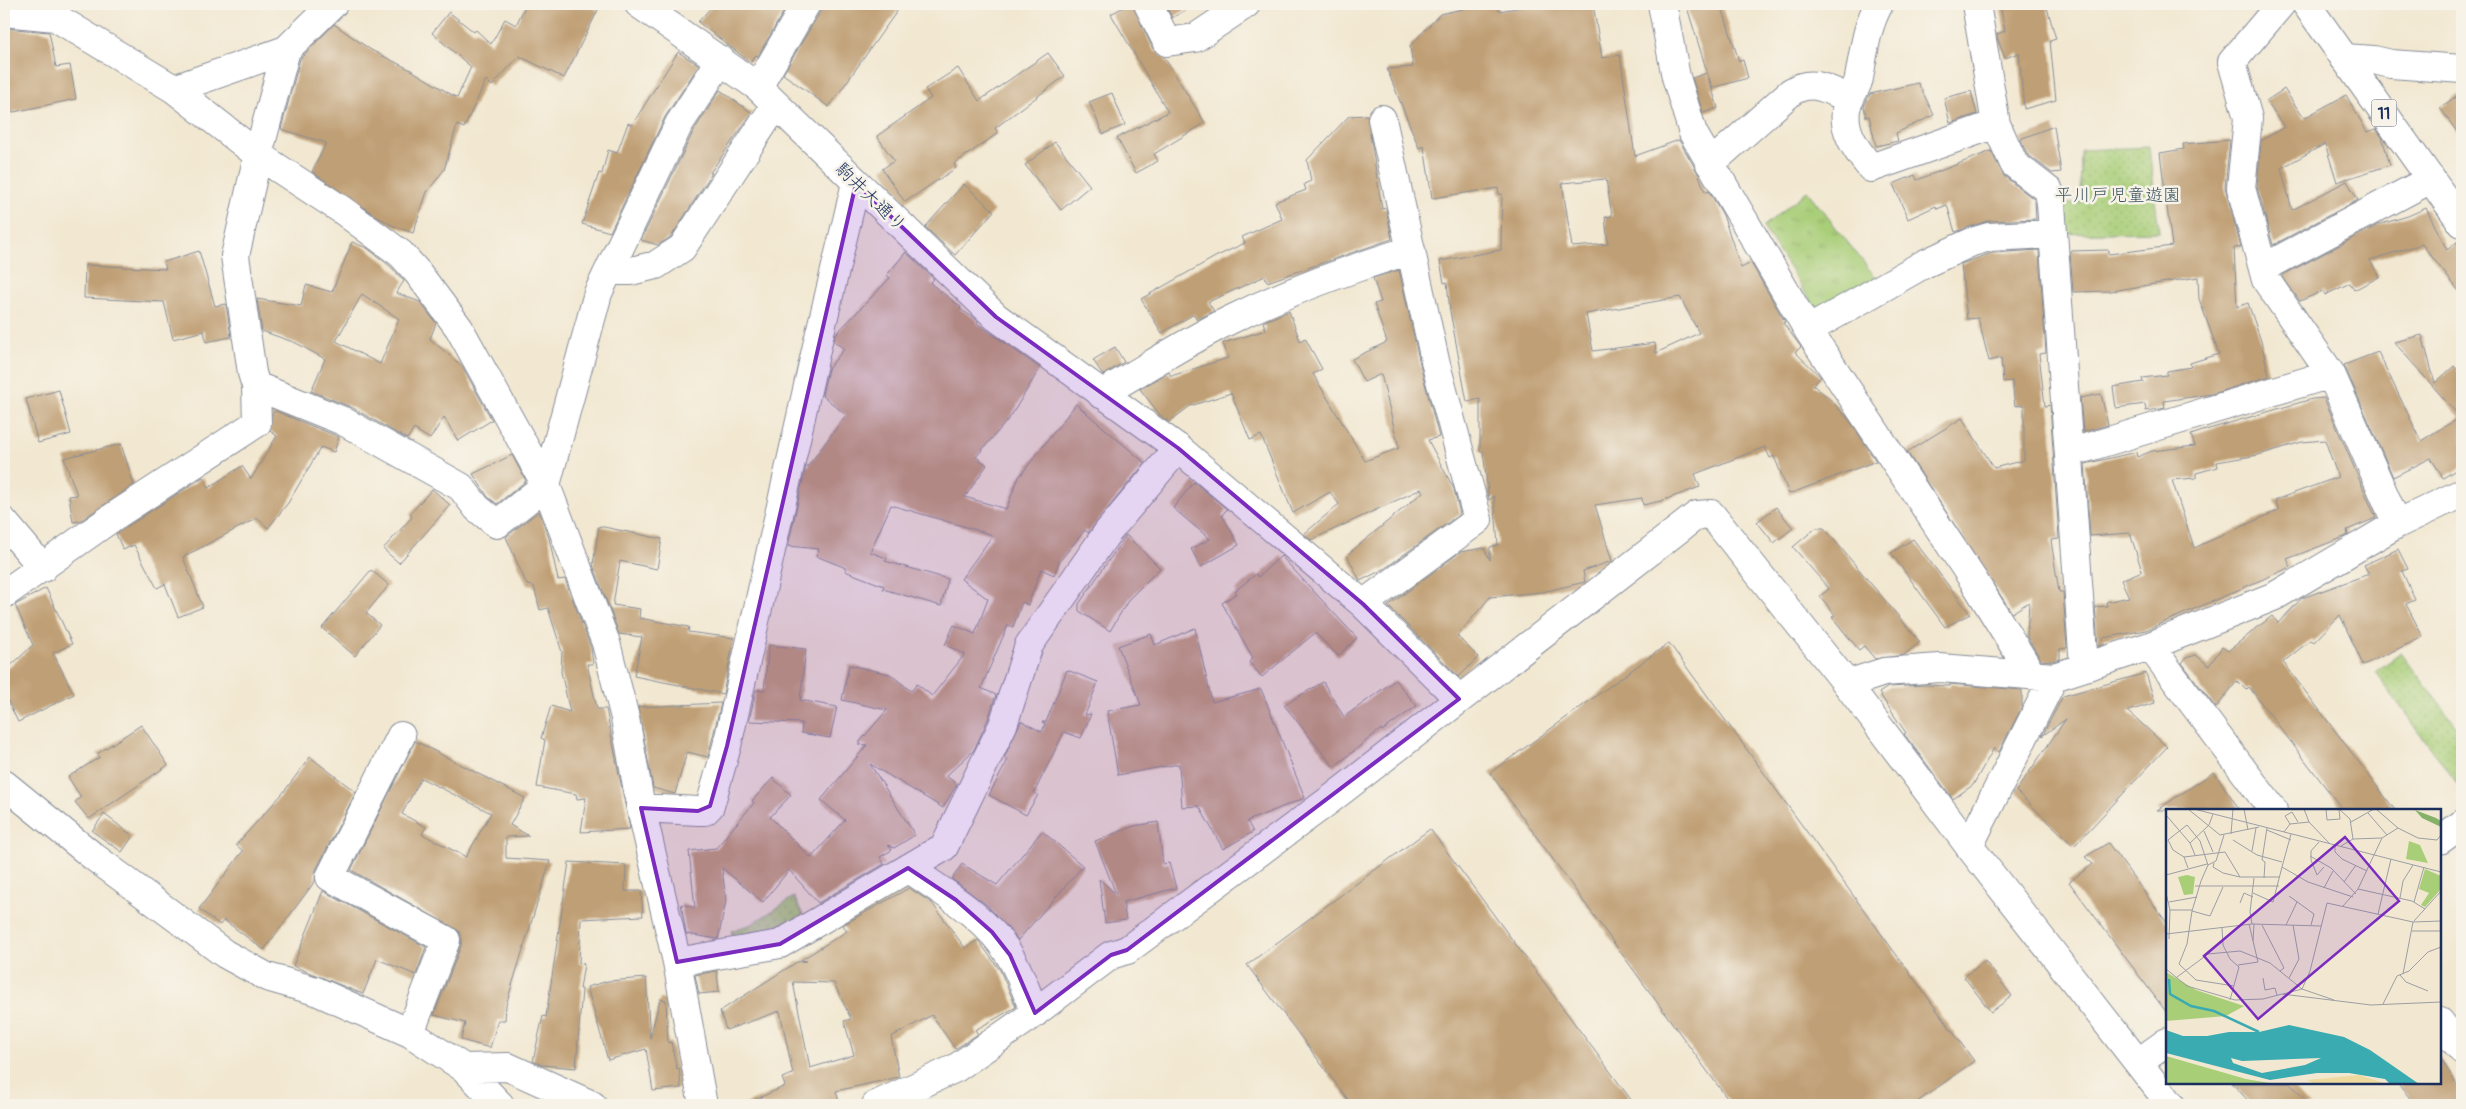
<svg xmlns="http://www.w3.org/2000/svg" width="2466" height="1109" font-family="Pangolin,'Klee One',sans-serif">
	<defs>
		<pattern id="grass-tufts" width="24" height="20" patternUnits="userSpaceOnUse" patternTransform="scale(1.25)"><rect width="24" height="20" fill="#a9ce78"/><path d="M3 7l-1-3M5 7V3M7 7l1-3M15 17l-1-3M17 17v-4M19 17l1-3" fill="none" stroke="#91b16a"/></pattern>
		<pattern id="park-dots" width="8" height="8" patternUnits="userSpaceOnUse" patternTransform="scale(1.25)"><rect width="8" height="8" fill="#a9ce78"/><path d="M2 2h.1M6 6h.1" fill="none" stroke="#91b16a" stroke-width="1.8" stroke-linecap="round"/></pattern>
	</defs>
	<rect width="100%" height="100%" fill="#f7f3e8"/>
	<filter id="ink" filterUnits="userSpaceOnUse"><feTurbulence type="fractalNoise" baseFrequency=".02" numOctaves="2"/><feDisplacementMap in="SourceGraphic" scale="10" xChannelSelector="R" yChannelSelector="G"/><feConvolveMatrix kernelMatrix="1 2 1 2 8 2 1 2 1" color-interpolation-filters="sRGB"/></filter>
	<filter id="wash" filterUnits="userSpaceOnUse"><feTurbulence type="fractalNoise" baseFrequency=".0096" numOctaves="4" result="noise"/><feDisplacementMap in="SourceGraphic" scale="20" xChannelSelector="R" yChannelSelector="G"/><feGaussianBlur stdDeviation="1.12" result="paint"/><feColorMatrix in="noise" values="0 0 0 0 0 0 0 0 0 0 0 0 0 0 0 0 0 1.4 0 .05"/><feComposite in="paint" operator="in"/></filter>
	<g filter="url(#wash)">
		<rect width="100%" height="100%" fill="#f2e8d2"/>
		<path fill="url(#grass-tufts)" stroke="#627e6b" d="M1807,191L1880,283L1820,316L1763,227Z"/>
		<path fill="url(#park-dots)" stroke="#627e6b" d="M2149,147L2159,232L2053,234L2051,204L2080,203L2081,150Z
			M2401,653L2462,734V790L2375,672Z
			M794,897L803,915L737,945L731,931L752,924Z"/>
		<g id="blocks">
			<path fill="#bf9f75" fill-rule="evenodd" d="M526,4H585L598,10L564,78L519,56L492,86L486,80L464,128L457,125L444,170L427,192L413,233L392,225L376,216L312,172L326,143L281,129L300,59L334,24L371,50L411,70L457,98L471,67L432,33L449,12L474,32L476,30L491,44L505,19L516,25Z
				M714,4H788L758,56L756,55L750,62L698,22Z
				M822,4H902L829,107L783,74L820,12Z
				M1129,4H1132L1153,49L1164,57L1205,123L1154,154L1158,161L1136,173L1117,138L1168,112L1111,14Z
				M1165,4H1196L1172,18Z
				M1486,4H1497L1499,11L1539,4H1593L1602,58L1620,55L1635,156L1679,140L1699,175L1705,192L1709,191L1723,215L1741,268L1751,263L1785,322L1783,323L1801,347L1795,352L1821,377L1813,385L1831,400L1850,421L1876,461L1789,494L1774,456L1770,458L1765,447L1695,474L1700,487L1661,501L1643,505L1642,498L1595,505L1612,561L1583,571L1585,582L1542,592L1490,597L1457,636L1478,657L1459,677L1388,606L1460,552L1484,548L1490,560V547L1498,545L1494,496L1489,500L1483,451H1480V399L1467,402L1450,311L1447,282L1444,283L1440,261L1501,250L1502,194H1499L1498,188L1432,198L1424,146L1419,148L1387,69L1413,67L1410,46L1440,14ZM1606,179L1612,216L1605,217L1608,244L1572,247L1562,183ZM1680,297L1699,333L1656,353L1655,343L1593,351L1586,314Z
				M1686,4H1721L1739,61L1743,60L1748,78L1712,88Z
				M2000,4H2046L2056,39L2050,41L2056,100L2024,109L2019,53L2005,58L1997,37V34L2005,31Z
				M4,28L49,32L56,67L70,65L76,99L4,114Z
				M678,52L699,65L665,117L610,232L582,224L599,173L602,174L608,150L617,153L628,123L632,125Z
				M1048,53L1065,76L995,128L998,133L954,164L956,168L905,202L882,169L894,161L877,136L931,98L925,89L958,68L979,101Z
				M1707,73L1718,108L1703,113L1692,78Z
				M1918,83L1934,115L1896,133L1898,141L1876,146L1869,116L1866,117L1864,106L1870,94Z
				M2284,89L2304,118L2346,95L2367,132L2376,129L2382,137L2390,165L2337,182L2325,144L2281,168L2292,210L2347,181L2358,200L2273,245L2257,187L2261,141L2284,127L2266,101Z
				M720,90L752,113L710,173H712L671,237L658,245L641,240L693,132Z
				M1971,91L1977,114L1950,123L1944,98Z
				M2462,92V139L2440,108Z
				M1112,93L1125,125L1103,134L1089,102Z
				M1367,115L1382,209L1386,208L1392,239L1267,282L1265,276L1208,302L1214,311L1197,320L1194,314L1162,333L1141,299L1215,257L1245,243L1242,237L1282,219L1275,202L1306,190L1304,184L1311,181L1307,160L1349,116Z
				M2054,126L2061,172L2052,173L2027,154L2020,139Z
				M2230,140L2225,187L2241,247L2234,248L2237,307L2248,303L2261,341L2269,376L2212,394L2164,401L2165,408L2160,409L2146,411L2145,404L2116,408L2113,387L2143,382L2142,378L2167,375V371L2191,367L2190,363L2219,354L2199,299L2198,277L2111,291L2073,292L2070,251L2109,250V254L2172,246L2160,153L2184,149L2183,144Z
				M1055,142L1090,186L1061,210L1025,165Z
				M1991,151L2004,176L2035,200L2036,219L1988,221L1955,232L1947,205L1937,209L1936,206L1908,219L1893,184L1915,175L1917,180Z
				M964,184L994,211L955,255L925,227Z
				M2426,208L2447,250L2462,238V295L2422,244L2370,260L2379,277L2354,290L2350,283L2325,295L2323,291L2300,301L2284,279L2283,275L2378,225L2408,216Z
				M352,242L367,248L390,266L404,281L396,293L420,302L436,323L430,339L462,366L492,420L458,441L444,417L430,439L414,429L407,439L351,407L311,391L325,359L296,343L262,331L257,299L301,306L306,285L332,292ZM362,294L399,319L380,364L336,341Z
				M2039,250L2046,353L2039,354L2045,406L2050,405L2059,539L2051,540L2059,592H2063L2067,648L2060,649V659L2052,661L2041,660L2027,637L2029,602L2012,613L1907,452L1962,418L1994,468L2024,460V405L2015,406L2012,381L2003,382L2001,358L1989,361L1978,318L1967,319L1961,264L1992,253Z
				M199,251L215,306L226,304L231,337L206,342L204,331L173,339L164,302L84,298L85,265L166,269L164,262Z
				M906,252L934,279L930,283L961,307L960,309L977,320L978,324L1040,368L1011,416L976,457L987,465L965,497L1006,509L1019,477L1076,404L1145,463L1088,533L1085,530L1059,562L1054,575L1041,569L1028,605L1022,602L1013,627L1008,625L981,688L996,695L988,719L974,750L946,776L957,784L943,808L870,764L915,835L894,848L888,845L892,850L880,857L884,864L818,903L789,870L763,902L722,868L726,901L718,939L686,934L681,904L695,908L689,851L716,848L754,803L752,801L773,778L791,795L770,817L811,858L845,820L821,800L867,745L858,744L887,710L842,700L849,665L890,674L911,691L917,684L932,696L965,654L945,645L954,625L975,634L988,599L961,579L993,535L891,505L870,552L887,558L885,561L948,579L941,606L883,589L884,586L845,571L846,568L816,556L819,549L788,546L806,466H808L846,415L822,395L828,369L844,349L834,341L835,335L890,278L887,275Z
				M1399,270L1421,368L1439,437L1428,440L1454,489L1460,514L1384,569L1360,581L1347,555L1423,492L1421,489L1311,540L1304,534L1339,504L1330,492L1293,513L1261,435L1250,440L1231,393L1190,406L1169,422L1160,415L1140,389L1169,372L1171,376L1228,358L1223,343L1266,330L1263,322L1289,311L1300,341L1305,338L1322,369L1313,374L1365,461L1399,448L1381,374L1364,382L1352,359L1387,342L1374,304L1381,302L1373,278Z
				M2422,335L2435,383L2454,366L2462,376V466L2443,478L2431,458L2393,477L2344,365L2378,352L2421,441L2460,417L2394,342Z
				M1115,347L1124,362L1103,375L1093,360Z
				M59,390L71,434L38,443L26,399Z
				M2101,394L2108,425L2083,432L2080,398Z
				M2324,398L2376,518L2347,530L2348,535L2344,537L2287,559L2291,567L2146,630L2103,638L2104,645L2098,646L2095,607L2107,606L2106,602L2129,597L2121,580L2142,571L2130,533L2090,536L2085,464L2136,452L2137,457L2152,451L2195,446L2191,435L2209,429L2312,399ZM2325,440L2338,477L2275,500L2279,510L2194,548L2172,480L2196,478V473L2218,467L2217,462L2258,455L2302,442Z
				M275,411L339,437L334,452L321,447L288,503L268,528L257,518L183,557L203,607L178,617L165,584L157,588L134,545L123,550L116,534L203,477L208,488L242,466L251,479L277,436L270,431L272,414Z
				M121,444L134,485L80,521L73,522L69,496L77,495L64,458Z
				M512,455L526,481L497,504L488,497L473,474Z
				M1194,482L1227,509L1222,515L1239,545L1201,567L1191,549L1210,539L1173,508Z
				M432,489L450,505L399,563L383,549L412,517L410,514Z
				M1776,507L1793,528L1774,543L1757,522Z
				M539,511L549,538L558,580L565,579L591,648L593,664H587L597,709H606L630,829L581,832L586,798L577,799L576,794L537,787L545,740L541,738L551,706L570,712L561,672L562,652L548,608L540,610L534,586L527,585L506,537Z
				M599,526L662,539L657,569L620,561L613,605L640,609L639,618L689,627L688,632L734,638L723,694L634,676L642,637L619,634L593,565Z
				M1816,528H1824L1920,642L1904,655L1875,659L1864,646L1859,650L1832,617L1835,615L1820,596L1829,589L1793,547Z
				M1126,535L1160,568L1129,599L1110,631L1079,611V604Z
				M1913,539L1970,614L1945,627L1891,553Z
				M2398,549L2408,569L2402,571L2415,600L2406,604L2423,637L2363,665L2340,615L2314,642L2311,640L2283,662L2395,810H2343L2249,687L2246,690L2237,681L2216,708L2182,663L2186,658L2196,655L2209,666L2222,647L2228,651L2272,616L2278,623L2302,598L2369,574L2364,565Z
				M1281,556L1357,638L1338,656L1315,633L1262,677L1249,662L1253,658L1222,603L1237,593L1235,591L1256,574L1258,577Z
				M371,570L389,585L366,613L380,625L355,656L322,628Z
				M46,588L72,644L53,653L74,694L18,722L4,693V672L33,645L15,605Z
				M1195,628L1212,702L1261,689L1305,798L1247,821L1253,832L1223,849L1199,806L1182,807L1179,764L1118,775L1107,711L1141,705L1118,646L1151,634L1155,645Z
				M1669,643L1974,1061L1913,1105H1732L1490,773Z
				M769,645L806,649L800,700L837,707L830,738L801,733L802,723L749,721L756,690H764Z
				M1067,670L1098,682L1085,715L1091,714L1081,738L1064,732L1034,793L1038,795L1026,815L989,795L1008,760L1004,758L1021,721L1042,732L1045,724L1042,722H1046Z
				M2146,673L2155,703L2128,711L2167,747L2074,846L2016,791L2066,719L2042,736L2063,696Z
				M1395,680L1417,706L1382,731L1381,729L1334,767L1284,705L1323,682L1344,717Z
				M1950,684L2022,690V707L1999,752L1994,748L1973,785L1953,799L1904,734L1906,733L1879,693L1888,687L1924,685L1950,686Z
				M721,703L708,757L687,752L675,794L653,788L638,707Z
				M141,725L168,765L89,819L75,802L81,797L68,777L100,757L97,754Z
				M415,741L525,798L510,825L529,836L506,837V858L550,861L506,1005L505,1020H498L490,1048L461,1040L465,1023L434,1015L461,946V938L459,931L351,870ZM421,778L491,813L466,857L422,834L426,827L402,814Z
				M310,757L356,792L316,870L315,881L264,950L224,920L220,925L199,909L243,851L236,845L283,793Z
				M2214,772L2240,810H2157Z
				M104,814L133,836L122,852L92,831Z
				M1158,822L1163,864L1169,863L1176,888L1123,902L1126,920L1105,923L1099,879L1116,894L1095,841L1134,826Z
				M1430,829L1635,1105H1352L1247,965Z
				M1042,831L1083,866L1018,940L988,906L952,879L962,864L997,885Z
				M2108,843L2167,923V1013L2069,882L2093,864L2085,857Z
				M569,862L626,865L625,891H641L643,916L581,919L579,963L584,964L580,989H582L576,1068L542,1065L533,1061L543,1016L546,1017Z
				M909,888L932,903L965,948L978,940L1000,970L1016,1007L975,1030L978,1034L955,1049L932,1015L891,1037L899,1077L836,1091L840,1105H744L785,1086L782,1078L793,1074L780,1011L726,1030L720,1011L797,962L807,961L801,960L847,931L843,925ZM793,982L834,983L851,1019L844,1021L854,1055L810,1068Z
				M323,891L426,947L416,975L377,959L363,994L293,966Z
				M1985,961L2012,996L1991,1012L1964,977Z
				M717,971L719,992L699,994L695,975Z
				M646,978L650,1038L660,999L666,1000L668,1043L671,1042L677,1069L679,1068L681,1088L653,1091L646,1049L608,1060L587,987L608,981Z
				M2440,1057L2462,1093V1105H2416L2397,1083H2440Z
				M2232,1083H2290L2310,1105H2252Z"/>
		</g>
	</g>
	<g filter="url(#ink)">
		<use href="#blocks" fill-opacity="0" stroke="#868c98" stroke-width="1"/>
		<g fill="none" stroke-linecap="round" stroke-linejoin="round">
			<defs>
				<path id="minor" d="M1148,4L1167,42L1195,38L1246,4
					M1662,4L1676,77L1693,133L1808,330L1974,581L2032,675
					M1879,4C1866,28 1864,51 1859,78C1858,86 1851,94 1848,102C1839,127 1856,150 1871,168L1996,124
					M1976,4L1996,124L2014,164L2049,191L2051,204L2084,667
					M2281,4L2232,62L2248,118L2241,188L2266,280L2331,374L2397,524
					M4,12L55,17L174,89L258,155L342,210L401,254L418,273L459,328L546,485L606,643L625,718L641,808L677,962L703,1105
					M2344,58L2374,60L2391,64L2462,69
					M758,87L806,4
					M174,89L286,50
					M1710,164L1791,92C1813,78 1828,90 1850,99
					M2263,268L2431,179
					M609,271H631L656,265L682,248L775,106
					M1808,330L1924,264L1972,242L1989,237L2053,234
					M256,386L343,421L461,487L477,508L497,524L546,485L598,293L679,124L721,60
					M1101,394C1143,370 1186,342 1230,320C1289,291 1349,269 1411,250
					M2069,453L2331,374
					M4,522L43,568
					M4,594L113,517L257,423L256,386L252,373L235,256L258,155L286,50L333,4
					M1363,604L1478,520L1436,365L1382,119
					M2150,646L2273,810
					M1847,684L1884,672L1940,668L2054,677L2150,646L2275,596L2397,524L2462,493
					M401,736L330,877L446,940L410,1033
					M4,784L94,857L225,954L267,977L316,991L410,1033L464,1068L500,1105
					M641,808L698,811H705L710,806L727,746L818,341L856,183
					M2440,840L2462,824
					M1969,846L2054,677
					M908,868C944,893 987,917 1010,956C1021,974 1027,994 1035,1013
					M677,962L780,944L944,847L1003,725L1029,645L1107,533L1178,448
					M2440,1022L2462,1050
					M2139,1062L2167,1042
					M464,1068L508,1067L592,1105
					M876,1105L956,1068L1025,1020L1111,955L1127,950"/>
				<path id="tertiary" d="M639,4L758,87L996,317L1178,448L1363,604L1459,699
					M1127,950L1331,799L1697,515L1711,514L1847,684L1969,846L2171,1105"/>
				<path id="primary" d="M2306,4L2462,223"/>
			</defs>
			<use href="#minor" stroke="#868c98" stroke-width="30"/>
			<use href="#tertiary" stroke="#868c98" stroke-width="30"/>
			<use href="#primary" stroke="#868c98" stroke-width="30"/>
			<use href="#minor" stroke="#fff" stroke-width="28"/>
			<use href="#tertiary" stroke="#fff" stroke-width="28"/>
			<use href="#primary" stroke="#fff" stroke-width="28"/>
		</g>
	</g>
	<path fill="#7b2cbf" fill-opacity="0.2" stroke="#7b2cbf" stroke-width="4" stroke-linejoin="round" d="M856,183L996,317L1178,448L1363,604L1459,699L1127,950L1111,955L1035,1013L1010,955L992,932L956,900L908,868L780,944L677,962L641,808L698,811L710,806L727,746Z"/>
	<g text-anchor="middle" stroke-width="5" stroke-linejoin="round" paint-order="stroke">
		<rect fill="#f7f3e8" stroke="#5d6a87" stroke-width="1" x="2371.5" y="99.5" width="25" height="27" rx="4"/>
		<g font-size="16" font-weight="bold" fill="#1b2f5e">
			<text x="2384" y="119">11</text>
		</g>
		<g font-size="18" fill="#3e5764" stroke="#f7f3e8">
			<text x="2118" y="201">平川戸児童遊園</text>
		</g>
		<g font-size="18" fill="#1b2f5e" stroke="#f7f3e8">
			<text transform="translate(871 197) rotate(44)" y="6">駒井大通り</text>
		</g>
	</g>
	<g transform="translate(2166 809)">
		<rect width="275" height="275" fill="#f2e8d2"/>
		<path d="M0,163L30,181L78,197L60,207L0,212Z" fill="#a9ce78"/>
		<path d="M249,1L270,9L275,12V18L256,9Z" fill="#86b168"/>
		<path d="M193,266L221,275H150L141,271Z" fill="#eeda9e"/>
		<path d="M259,60L275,67V80L259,98L255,96L263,84L253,80ZM0,247L80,270L109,275L0,274Z" fill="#a9ce78"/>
		<path d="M243,32L254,36L262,54L240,50ZM21,66L29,68L27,85L18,86L12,68Z" fill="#a9ce78"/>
		<path d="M123,216L178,228L204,241L253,275H224L219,270L183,264H151L104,271L0,244V221L17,227H41L63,223H93ZM65,249L76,252L155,249L139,256L96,264L67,254Z" fill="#39abb1" fill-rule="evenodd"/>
		<path fill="none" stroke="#39abb1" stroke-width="2.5" d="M3,170L4,185L25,197L48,202L93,223"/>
		<path fill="none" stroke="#9c9ea4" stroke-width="1" d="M22,0L54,26L93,18M28,0L275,63M78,0L82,21M138,0L143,13L163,34M160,0L161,11L174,10L173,1M173,0L184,10L187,30M210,0L232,19L252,29L271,31L275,26M202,4L221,26M0,6L24,34L29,46M185,13L208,0M124,15L119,7L126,3L132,13M101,21L125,31M38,22L47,43M118,23L124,15L143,13M65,25L67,0M125,25L116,58L142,73L187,88M58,26L50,52L42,56L35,72L26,102L21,135L13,155L30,171L68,177M67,31L91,46L116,53M153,33L145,42V51L151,66L158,58M24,34L43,16L47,5M169,36V43L176,50L201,62M175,37L187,30L216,29M86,42L90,19M144,47L165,59L190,85M18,48L59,43L74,68M48,54L47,58L57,64L74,68H113M22,59L18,48L7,41L2,31L21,16L34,32L42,56M0,66L41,55M98,69L99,53L96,51L101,19M178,73L190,56M29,77H113M158,79L167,62M192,80L246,92L259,100M0,84L4,101L3,130M87,84L107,93L116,58M123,87L148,105L145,116M234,89L237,72L247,56M3,93L31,88M248,93L258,58M74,94L78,84L87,88M177,97L192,80L216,29L232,19M4,101H26M26,102L44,107L57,78M212,105L225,50M248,112L275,82M86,115L84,103L88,69M96,116L118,159L114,162M120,116L131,93M56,119L57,136L64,150L73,158L64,191M246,122H275M0,125L86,115L155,117M87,132L88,115M72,156L92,153L83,115M0,160L21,177L69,191L97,190L116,185L205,196L275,193M237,165L247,113M234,166L240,173L262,182M11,168L42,145L74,142L104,154L136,180M97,169L99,181L109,179L111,186M123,169L133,150L127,116M136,180L144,162L161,94L247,113L275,112M117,185L136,180L168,191M217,195L231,167L243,162L262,143L275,138"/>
		<path fill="#7b2cbf" fill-opacity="0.15" stroke="#7b2cbf" stroke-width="2.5" d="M179,28L233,92L92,210L38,147Z"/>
		<rect width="275" height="275" fill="none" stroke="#1b2f5e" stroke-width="2.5"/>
	</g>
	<rect width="2466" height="1109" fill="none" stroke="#f7f3e8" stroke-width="20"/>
</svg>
